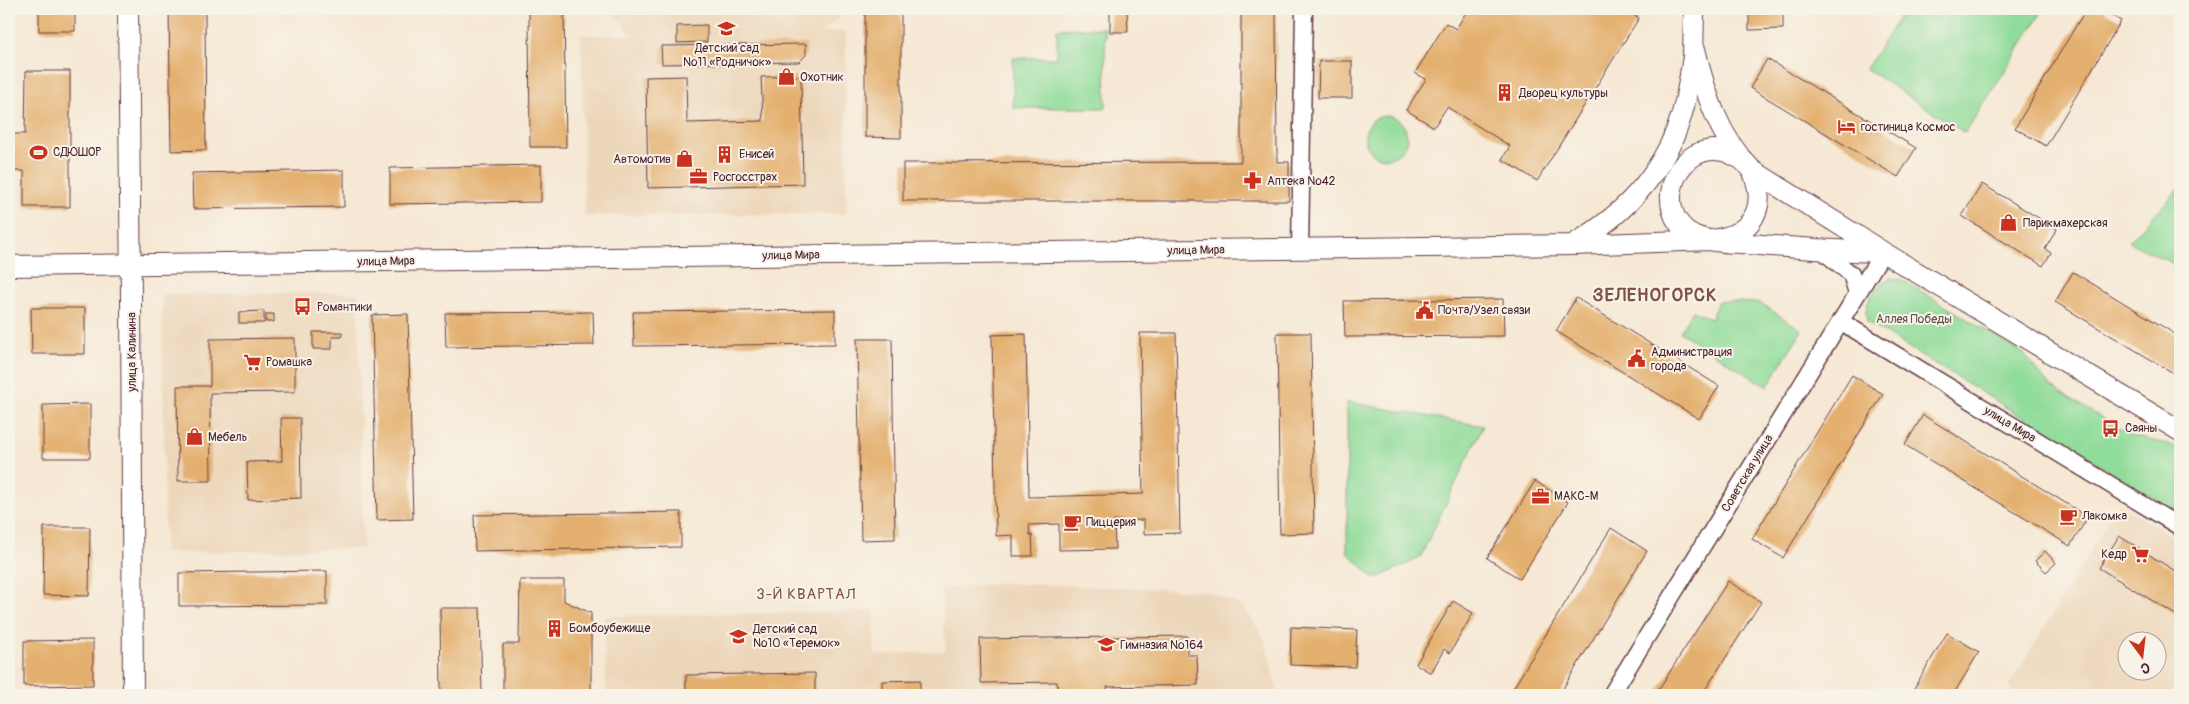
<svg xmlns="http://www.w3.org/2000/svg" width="2189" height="704" font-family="Pangolin,sans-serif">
	<rect width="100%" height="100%" fill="#f7f3e8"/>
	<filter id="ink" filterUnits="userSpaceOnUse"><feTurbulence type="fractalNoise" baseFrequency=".02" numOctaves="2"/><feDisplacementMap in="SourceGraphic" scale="10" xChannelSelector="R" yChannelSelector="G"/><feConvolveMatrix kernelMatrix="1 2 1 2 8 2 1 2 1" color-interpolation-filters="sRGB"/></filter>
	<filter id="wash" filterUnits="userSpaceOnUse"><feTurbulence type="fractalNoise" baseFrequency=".0096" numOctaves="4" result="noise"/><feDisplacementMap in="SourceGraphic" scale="20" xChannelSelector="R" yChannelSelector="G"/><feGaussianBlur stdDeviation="1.12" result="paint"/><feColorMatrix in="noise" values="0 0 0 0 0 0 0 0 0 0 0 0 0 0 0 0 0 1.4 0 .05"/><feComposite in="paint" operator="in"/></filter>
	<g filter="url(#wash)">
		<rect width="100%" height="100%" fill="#f6e8d4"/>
		<path fill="#edd7bb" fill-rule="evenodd" d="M609,9H844L838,20L821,32H846V214L585,216L581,35H633Z
			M358,293L363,548L165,553L162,294Z
			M2119,504L2180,541V695H2020L2008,688ZM2126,642H2156V672H2126Z
			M1002,583L1206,591L1243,606L1265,639L1278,695H606L604,616L874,611L875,655L946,651L941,589Z"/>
		<path fill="#90dc9a" stroke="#6d7e62" d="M1904,9H2044L1965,133L1866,69Z
			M1105,28L1106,108H1013V58H1057V29Z
			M1365 137a21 21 0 1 1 42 0a21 21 0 1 1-42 0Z
			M2180,187V267L2129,242Z
			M1890,278L1902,280L1909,284L2023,353L2050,386L2131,436L2172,445L2180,450V514L1867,322C1867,318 1865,313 1866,310C1868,297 1879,283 1890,278Z
			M1718,301L1760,303L1802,330L1767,387L1680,332L1693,311L1711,319Z
			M1347,402L1483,426L1420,558L1375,579L1347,552Z"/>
		<g id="blocks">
			<path fill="#e4b06f" d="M39,9H75V31H39Z
				M169,9H205L206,150L171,151Z
				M529,9H564L566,147H530Z
				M865,9H901V138L865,137Z
				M1110,9H1127L1128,32H1110Z
				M1276,9L1277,162H1289V201H903V163L1241,162V10Z
				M1468,9H1624L1639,18L1537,181L1502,159L1510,146L1447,107L1434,127L1406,110L1426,79L1415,73L1446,23L1456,29Z
				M1749,9H1783V29L1749,30Z
				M2086,9H2101L2121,21L2046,146L2015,128Z
				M707,25V42L677,43V26Z
				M806,44V55L799,62L662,64L661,46Z
				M1767,59L1916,148L1898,177L1750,88Z
				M1319,61H1352V98H1318Z
				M26,71H70V207H24V171H9V134H25Z
				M686,76L687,123L763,121L761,77L801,76L803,184L648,188L646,77Z
				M541,165V202L390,204V168Z
				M344,170V207L193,209L192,173Z
				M1982,184L2057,229L2045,249L2051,253L2043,266L1962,216Z
				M2073,272L2180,337V377L2055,302Z
				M1576,298L1719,386L1699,419L1556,331Z
				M1503,299L1504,336L1345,337L1344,301Z
				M31,308H85V354H32Z
				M835,310V344L634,346L633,312Z
				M264,311V323H239V312Z
				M593,312L594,345L446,347L445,313Z
				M266,314H274V322H266Z
				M408,314L413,519L377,520L372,315Z
				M313,332H342V337H332V349H313Z
				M1140,333H1176L1180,533L1144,534V520L1114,521L1115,549L1059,550V524L1029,525L1030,535H1032L1033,556H1013V535L996,536L992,335L1026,334L1029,497L1143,494Z
				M1277,333H1311L1314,533L1280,534Z
				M295,338V392L210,393L211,481H178L177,386H210V339Z
				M857,339H892L895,539L861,540Z
				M1852,375L1883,394L1783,558L1752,539Z
				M90,404V458H43V405Z
				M1923,415L2088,517L2070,546L1905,445Z
				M281,418H300L301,498L248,500L247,462L282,461Z
				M1535,481L1568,502L1520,579L1487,558Z
				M681,512V547L475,551L474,515Z
				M44,527H90L89,596L43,595Z
				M1611,528L1647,551L1559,695H1509Z
				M2119,536L2180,574L2179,617L2099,568Z
				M2045,551L2056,563L2046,572L2035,561Z
				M327,571V605L179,606V573Z
				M520,580H564V601L591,613V695L503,694V644H519Z
				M1728,581L1761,602L1702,695H1655Z
				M1453,601L1473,613L1450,653L1444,649L1431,673L1416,664Z
				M440,608H480L482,695H441Z
				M1291,627L1357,630L1355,667L1290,665Z
				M1947,633L1979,652L1953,695H1910Z
				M1187,636V655H1197L1198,685L1107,687V695H1058L1057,682L981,683L980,639Z
				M93,640V685L24,686V641Z
				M815,673V695H686V675Z
				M920,680V695H882V681Z"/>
		</g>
	</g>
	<g filter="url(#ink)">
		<use href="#blocks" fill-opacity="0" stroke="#643d44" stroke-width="1"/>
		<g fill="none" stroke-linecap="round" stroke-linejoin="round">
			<defs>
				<path id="minor" d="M1300,249L1304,9
					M1823,251L1851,274L1857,293
					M1840,321L2180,527
					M1611,695L1883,252"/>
				<path id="tertiary" d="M128,9L131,296L133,695
					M1695,49C1705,93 1719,138 1752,170L1883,252L2180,431
					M1693,61L1694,9
					M1741,159C1737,157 1732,154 1727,152C1678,137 1648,211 1693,235C1710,243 1732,242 1750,244C1794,248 1838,251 1883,252
					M1574,244C1627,213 1669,167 1684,106C1688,90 1690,74 1693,57
					M9,266L1572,245L1712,240C1752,235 1769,208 1752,170"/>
			</defs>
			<use href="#minor" stroke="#643d44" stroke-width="19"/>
			<use href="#tertiary" stroke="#643d44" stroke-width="22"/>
			<use href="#minor" stroke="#fff" stroke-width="16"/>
			<use href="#tertiary" stroke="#fff" stroke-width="20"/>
		</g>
	</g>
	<defs>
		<symbol id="school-bare" viewBox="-9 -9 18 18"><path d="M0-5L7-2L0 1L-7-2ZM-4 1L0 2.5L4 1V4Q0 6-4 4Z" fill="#c8321e" stroke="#f7f3e8" stroke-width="2.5" paint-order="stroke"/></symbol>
		<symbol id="shop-bare" viewBox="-9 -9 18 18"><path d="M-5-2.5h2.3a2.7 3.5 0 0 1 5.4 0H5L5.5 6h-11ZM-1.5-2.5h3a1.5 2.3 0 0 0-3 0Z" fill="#c8321e" stroke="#f7f3e8" stroke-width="2.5" paint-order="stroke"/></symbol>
		<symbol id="building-bare" viewBox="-9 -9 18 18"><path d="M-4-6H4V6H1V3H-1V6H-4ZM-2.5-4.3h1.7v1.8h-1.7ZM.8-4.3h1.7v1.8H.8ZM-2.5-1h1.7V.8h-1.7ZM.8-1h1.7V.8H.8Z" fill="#c8321e" stroke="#f7f3e8" stroke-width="2.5" paint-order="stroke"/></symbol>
		<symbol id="hotel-bare" viewBox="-9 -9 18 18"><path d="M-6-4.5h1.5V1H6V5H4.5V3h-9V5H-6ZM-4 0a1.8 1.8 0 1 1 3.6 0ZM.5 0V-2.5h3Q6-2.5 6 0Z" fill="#c8321e" stroke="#f7f3e8" stroke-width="2.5" paint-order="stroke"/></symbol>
		<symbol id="stadium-bare" viewBox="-9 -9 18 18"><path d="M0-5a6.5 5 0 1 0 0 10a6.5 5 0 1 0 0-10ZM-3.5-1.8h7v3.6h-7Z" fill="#c8321e" stroke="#f7f3e8" stroke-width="2.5" paint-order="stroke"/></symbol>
		<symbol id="office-bare" viewBox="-9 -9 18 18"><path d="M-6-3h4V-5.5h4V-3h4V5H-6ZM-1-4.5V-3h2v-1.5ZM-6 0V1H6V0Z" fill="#c8321e" stroke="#f7f3e8" stroke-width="2.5" paint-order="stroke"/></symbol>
		<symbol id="pharmacy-bare" viewBox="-9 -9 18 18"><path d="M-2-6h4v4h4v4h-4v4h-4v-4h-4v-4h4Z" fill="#c8321e" stroke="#f7f3e8" stroke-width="2.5" paint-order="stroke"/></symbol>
		<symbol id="bus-bare" viewBox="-9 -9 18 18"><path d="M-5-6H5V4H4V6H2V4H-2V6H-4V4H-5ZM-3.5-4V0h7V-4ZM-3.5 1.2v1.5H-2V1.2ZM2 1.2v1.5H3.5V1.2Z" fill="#c8321e" stroke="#f7f3e8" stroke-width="2.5" paint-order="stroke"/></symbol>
		<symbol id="civic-bare" viewBox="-9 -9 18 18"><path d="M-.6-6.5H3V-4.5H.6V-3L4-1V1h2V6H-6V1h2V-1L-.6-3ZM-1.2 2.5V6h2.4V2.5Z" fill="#c8321e" stroke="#f7f3e8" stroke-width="2.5" paint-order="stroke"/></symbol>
		<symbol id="supermarket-bare" viewBox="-9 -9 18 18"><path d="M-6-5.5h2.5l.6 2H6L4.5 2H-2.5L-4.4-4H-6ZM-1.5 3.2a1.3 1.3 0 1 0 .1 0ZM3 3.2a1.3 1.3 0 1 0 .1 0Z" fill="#c8321e" stroke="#f7f3e8" stroke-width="2.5" paint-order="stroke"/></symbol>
		<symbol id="cafe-bare" viewBox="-9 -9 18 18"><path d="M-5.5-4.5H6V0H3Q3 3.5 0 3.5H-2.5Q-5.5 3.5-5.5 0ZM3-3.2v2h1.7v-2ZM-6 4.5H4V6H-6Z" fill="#c8321e" stroke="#f7f3e8" stroke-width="2.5" paint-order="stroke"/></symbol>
	</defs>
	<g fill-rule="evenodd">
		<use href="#school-bare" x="714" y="16" width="25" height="25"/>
		<use href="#shop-bare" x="774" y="64" width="25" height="25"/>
		<use href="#building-bare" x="1492" y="80" width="25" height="25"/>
		<use href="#hotel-bare" x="1834" y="114" width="25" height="25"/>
		<use href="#stadium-bare" x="26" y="140" width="25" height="25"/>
		<use href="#building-bare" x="712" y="142" width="25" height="25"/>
		<use href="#shop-bare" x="672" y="146" width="25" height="25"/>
		<use href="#office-bare" x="686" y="164" width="25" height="25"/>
		<use href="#pharmacy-bare" x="1240" y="168" width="25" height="25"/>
		<use href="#shop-bare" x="1996" y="210" width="25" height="25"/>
		<use href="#bus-bare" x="290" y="294" width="25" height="25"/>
		<use href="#civic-bare" x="1412" y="298" width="25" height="25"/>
		<use href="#civic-bare" x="1624" y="346" width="25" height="25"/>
		<use href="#supermarket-bare" x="240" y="350" width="25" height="25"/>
		<use href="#bus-bare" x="2098" y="416" width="25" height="25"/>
		<use href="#shop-bare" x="182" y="424" width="25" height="25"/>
		<use href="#office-bare" x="1528" y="484" width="25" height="25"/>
		<use href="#cafe-bare" x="2056" y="504" width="25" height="25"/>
		<use href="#cafe-bare" x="1060" y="510" width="25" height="25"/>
		<use href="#supermarket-bare" x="2128" y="542" width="25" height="25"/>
		<use href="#building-bare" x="542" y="616" width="25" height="25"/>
		<use href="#school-bare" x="726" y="624" width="25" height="25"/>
		<use href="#school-bare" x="1094" y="632" width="25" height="25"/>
	</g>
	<g text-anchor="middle" stroke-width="4" stroke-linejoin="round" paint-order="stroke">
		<g font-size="12" fill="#4a1f2b" stroke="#f7f3e8" text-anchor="start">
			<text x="727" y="52" text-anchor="middle">Детский сад<tspan x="727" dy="14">№11 «Родничок»</tspan></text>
			<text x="800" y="81">Охотник</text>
			<text x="1519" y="97">Дворец культуры</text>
			<text x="1861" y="131">гостиница Космос</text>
			<text x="53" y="156">СДЮШОР</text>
			<text x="739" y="158">Енисей</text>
			<text x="671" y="163" text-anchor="end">Автомотив</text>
			<text x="713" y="181">Росгосстрах</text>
			<text x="1267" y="185">Аптека №42</text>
			<text x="2023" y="227">Парикмахерская</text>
			<text x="317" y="311">Романтики</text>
			<text x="1438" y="314">Почта/Узел связи</text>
			<text x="1651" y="356">Администрация<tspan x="1651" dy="14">города</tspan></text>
			<text x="266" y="366">Ромашка</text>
			<text x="2125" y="432">Саяны</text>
			<text x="208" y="441">Мебель</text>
			<text x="1554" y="500">МАКС-М</text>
			<text x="2082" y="520">Лакомка</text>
			<text x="1086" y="526">Пиццерия</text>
			<text x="2127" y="558" text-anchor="end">Кедр</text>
			<text x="569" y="632">Бомбоубежище</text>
			<text x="753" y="633">Детский сад<tspan x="753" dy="14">№10 «Теремок»</tspan></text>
			<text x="1120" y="649">Гимназия №164</text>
		</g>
		<g font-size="12" fill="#4a1f2b" stroke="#f7f3e8">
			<text transform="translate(1196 250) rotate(-1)" y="4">улица Мира</text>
			<text transform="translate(791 255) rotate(-1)" y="4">улица Мира</text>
			<text transform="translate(386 261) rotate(-1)" y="4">улица Мира</text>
			<text transform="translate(132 352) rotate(-90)" y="4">улица Калинина</text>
			<text transform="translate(2010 424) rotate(31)" y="4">улица Мира</text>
			<text transform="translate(1747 473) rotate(-59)" y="4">Советская улица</text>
		</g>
		<g font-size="12" fill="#5c4e47" stroke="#f7f3e8">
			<text x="1914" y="323">Аллея Победы</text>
		</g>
		<g font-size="15" letter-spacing="1" fill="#805243" stroke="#f7f3e8">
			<text x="806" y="599">3-Й КВАРТАЛ</text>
		</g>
		<g font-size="18" font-weight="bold" letter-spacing="1" fill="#805243" stroke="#f7f3e8">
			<text x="1655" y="301">ЗЕЛЕНОГОРСК</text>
		</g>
	</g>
	<rect width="2189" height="704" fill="none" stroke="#f7f3e8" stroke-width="30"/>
	<g transform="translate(2142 656) rotate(165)"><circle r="24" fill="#f7f3e8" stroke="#b29e9c"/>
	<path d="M0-4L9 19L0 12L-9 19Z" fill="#c8321e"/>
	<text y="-8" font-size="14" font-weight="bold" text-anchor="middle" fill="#4a1f2b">С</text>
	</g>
</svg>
